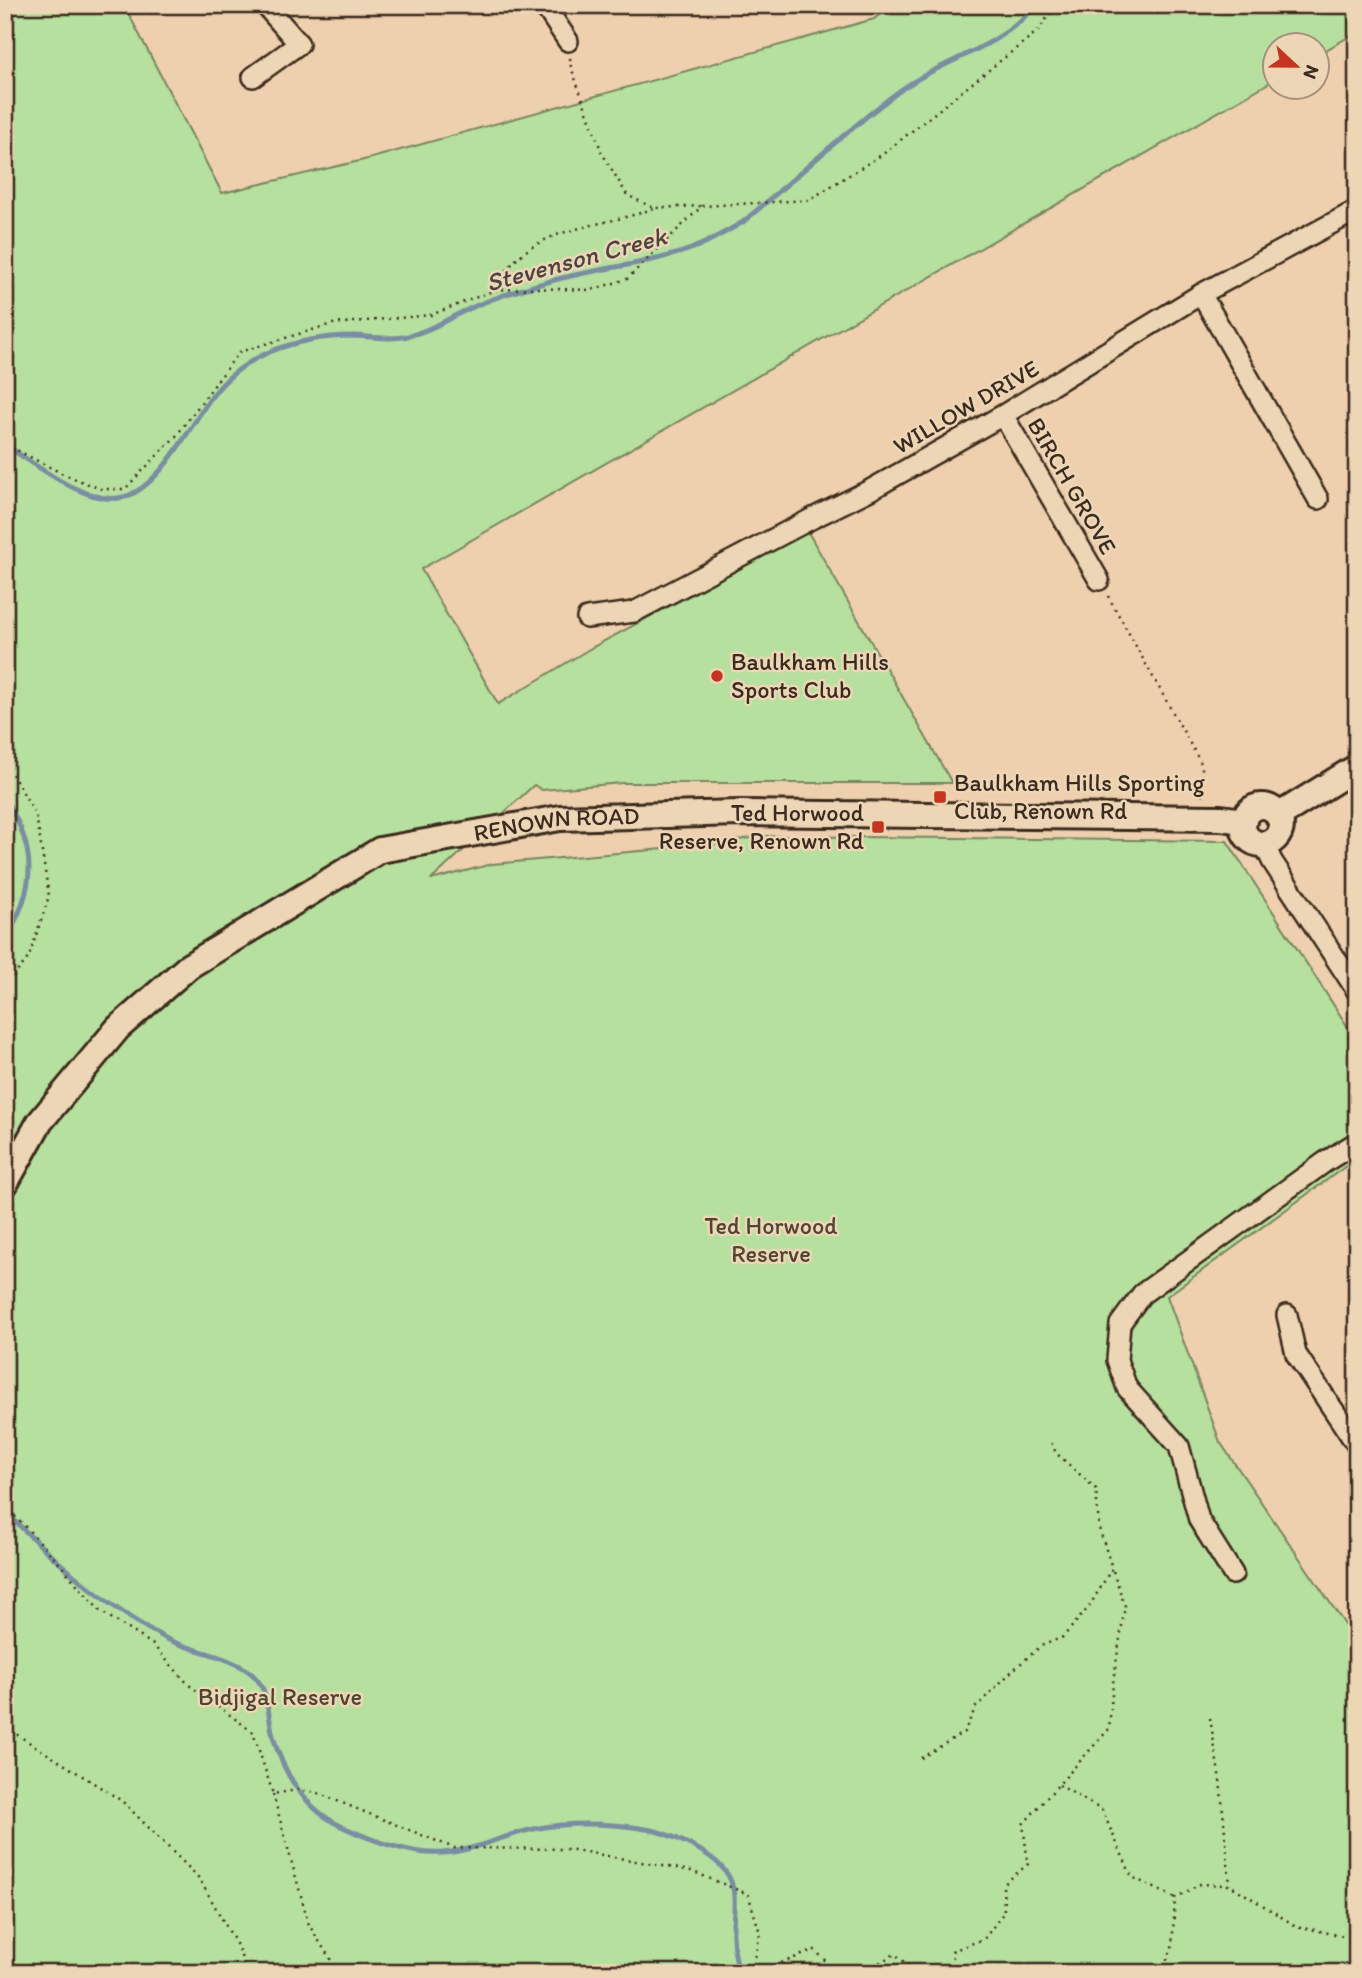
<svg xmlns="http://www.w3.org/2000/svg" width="1362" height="1978" font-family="Itim,sans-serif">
	<rect width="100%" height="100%" fill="#eed0ae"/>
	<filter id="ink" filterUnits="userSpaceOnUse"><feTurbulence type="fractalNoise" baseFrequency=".0143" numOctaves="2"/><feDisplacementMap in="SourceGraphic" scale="14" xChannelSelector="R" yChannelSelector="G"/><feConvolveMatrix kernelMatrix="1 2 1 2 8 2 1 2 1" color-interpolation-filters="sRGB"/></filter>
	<g filter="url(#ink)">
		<path fill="#b5e09d" stroke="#78855e" stroke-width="2" d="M5,5H124L222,193L368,159L874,19L891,5H1357V32L1317,55L1316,46H1274V80L421,569L498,704L591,648L808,532L952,783H622L542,790L534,785L431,880L492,864L709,845L762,836L1227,841L1357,1041V1158L1167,1296L1220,1442L1357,1642V1973H5Z"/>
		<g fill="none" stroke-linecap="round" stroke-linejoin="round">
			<path stroke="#798ea4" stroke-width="5" d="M5,445C35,463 86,507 124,497C160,487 189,428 210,399C224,379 245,363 267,353C295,341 325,336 355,336C373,337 391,340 408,336C431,331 450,317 471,308C496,296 525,288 551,281C597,268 646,265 691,249C709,242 726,232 743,222C795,179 844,132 898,92C944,58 997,51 1036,5
				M5,799C38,850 36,889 5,939
				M5,1511C51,1558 108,1609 167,1639C193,1652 234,1656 254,1676C269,1690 268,1717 273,1736C283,1773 305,1809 341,1826C368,1839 413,1856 443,1853C475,1851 503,1835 534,1829C567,1822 607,1823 640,1828C666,1831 718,1853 730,1879C738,1897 732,1917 733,1936C733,1948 736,1961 739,1973"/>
			<defs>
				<path id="minor" d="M544,5L568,41
					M253,77L299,44L265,5
					M1201,294L1318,499
					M1003,415L1099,580
					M587,618L634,612L813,518L870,490L1003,415L1201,294L1357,210
					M1264,844L1272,861L1357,991
					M1287,1315L1296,1354L1357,1445
					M1233,1574L1199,1520L1179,1446L1127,1388L1117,1360L1120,1324L1142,1294L1325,1162L1357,1142"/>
				<g id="major">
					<circle cx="1262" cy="825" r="19"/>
					<path d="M1278,816L1357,767"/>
					<path id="s1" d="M5,1184L39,1123L118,1028L189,966L380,850L560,818L739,813L1221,818L1244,821"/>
				</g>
			</defs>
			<use href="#minor" stroke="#3b2a1e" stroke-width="24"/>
			<use href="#major" stroke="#3b2a1e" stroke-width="30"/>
			<path stroke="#3b2a1e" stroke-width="2.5" stroke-dasharray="2 5" stroke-linecap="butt" d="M570,58L571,67L602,153L627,195L654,208L702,206
				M496,289C526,223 596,231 654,208
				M5,444L63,474L101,489H125L177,435L239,352L332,324L431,315L495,290L530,288L591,290L627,279L702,206L809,200L883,154L1038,31L1056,5
				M1108,596L1202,765V796
				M5,762L36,815L49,896L29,957L5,987
				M5,1506L45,1547L100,1611L152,1644L189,1685L253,1732L273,1794L297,1790L315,1792L454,1848L569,1849L691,1871L748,1894L760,1933L752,1973
				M1210,1718L1220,1780L1230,1885
				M5,1727L122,1801L199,1878L239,1949L246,1973
				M921,1758L964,1732L976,1707L1012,1671L1041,1646L1063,1637L1089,1607L1112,1568L1099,1528L1096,1489L1056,1453L1050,1440
				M1059,1785L1102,1810L1132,1877L1175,1898
				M273,1794L309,1925L339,1973
				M955,1972L952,1951L984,1939L1004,1912L1003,1885L1028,1864L1023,1824L1109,1729L1113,1683L1125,1606L1112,1568
				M755,1973L815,1950L837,1973
				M861,1973L895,1954L917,1973
				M1161,1973L1172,1949L1175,1898L1200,1884L1230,1885L1296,1926L1357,1939"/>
			<use href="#minor" stroke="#edd6b5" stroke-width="19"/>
			<use href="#major" stroke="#edd6b5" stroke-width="24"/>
		</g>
	</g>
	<g fill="#c8321e" stroke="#edd6b5" stroke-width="2.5">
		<circle cx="717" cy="676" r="7"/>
		<rect x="933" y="790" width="14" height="14" rx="3.5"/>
		<rect x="871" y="820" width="14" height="14" rx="3.5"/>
	</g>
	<g text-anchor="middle" stroke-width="5" stroke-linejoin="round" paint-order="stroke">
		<g font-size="24" fill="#3b2a1e" stroke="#edd6b5">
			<text transform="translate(966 407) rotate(-30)" y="8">WILLOW DRIVE</text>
			<text transform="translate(1072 486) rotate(60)" y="8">BIRCH GROVE</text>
			<text dy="8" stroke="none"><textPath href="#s1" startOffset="690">RENOWN ROAD</textPath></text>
		</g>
		<g font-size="24" fill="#3b2a1e" stroke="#edd6b5" text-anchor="start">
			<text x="731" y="670">Baulkham Hills<tspan x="731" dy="28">Sports Club</tspan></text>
			<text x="954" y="791">Baulkham Hills Sporting<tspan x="954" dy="28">Club, Renown Rd</tspan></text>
			<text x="864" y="821" text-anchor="end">Ted Horwood<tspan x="864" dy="28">Reserve, Renown Rd</tspan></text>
		</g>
		<g font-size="24" fill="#4d4531" stroke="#edd6b5">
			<text x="771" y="1234">Ted Horwood<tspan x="771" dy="28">Reserve</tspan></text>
			<text x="280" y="1705">Bidjigal Reserve</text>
		</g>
		<g font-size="26" font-style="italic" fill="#4b4340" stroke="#edd6b5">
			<text transform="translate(576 259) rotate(-15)" y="9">Stevenson Creek</text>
		</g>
	</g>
	<rect width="1362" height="1978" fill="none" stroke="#edd6b5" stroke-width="28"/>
	<rect x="14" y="14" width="1334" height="1950" fill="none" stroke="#3b2a1e" stroke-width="2.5" filter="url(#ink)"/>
	<g transform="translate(1296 66) rotate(112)"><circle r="33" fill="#edd6b5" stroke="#a69179" stroke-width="2"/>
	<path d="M0-5L12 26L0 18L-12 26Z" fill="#c8321e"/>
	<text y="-10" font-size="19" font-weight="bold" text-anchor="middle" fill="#3b2a1e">N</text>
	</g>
</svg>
